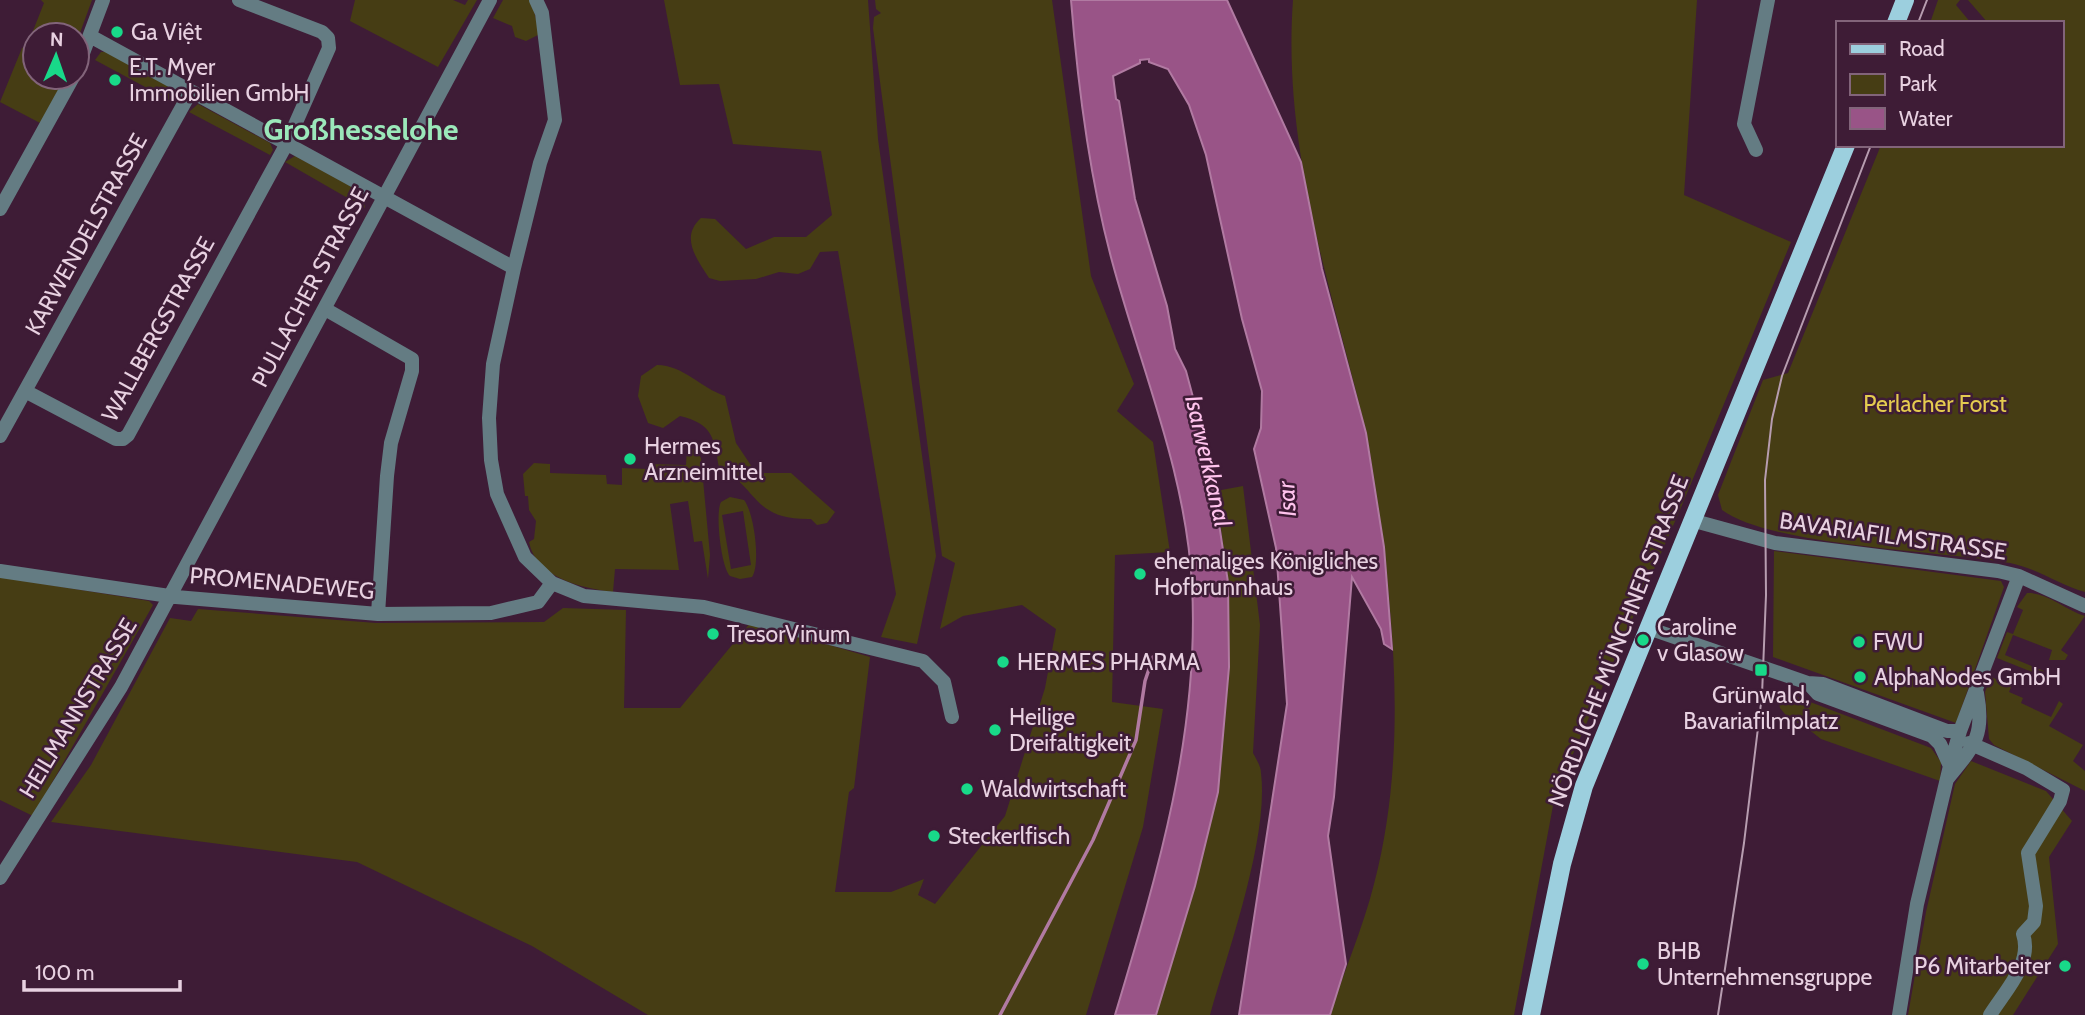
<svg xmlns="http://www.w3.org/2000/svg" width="2085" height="1015" font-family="Cabin,sans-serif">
	<rect width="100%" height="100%" fill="#3e1c36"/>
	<path fill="#463d14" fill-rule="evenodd" d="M41,0H92L77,41V35H35V77H68L42,124L0,102L22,48L27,46L44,3Z
		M355,0H453L465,5L468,0H477L438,67L350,21Z
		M503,0H531L540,34L526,41L515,37L512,26L493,18Z
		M664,0H868L878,139L936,556L917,644L881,637L896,594L838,251L820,252L810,269L798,274L779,272L756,279L720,281L709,278C696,258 680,237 701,218L715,219L746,249L774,237H806L832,215L821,151L733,144L719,84L680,85Z
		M875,0H1052L1091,276L1134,384L1117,411L1153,442L1170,552L1115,555L1112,702L1163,709L1143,827L1086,1015H648L532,946L357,862L51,822L91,765L170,618L191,621L198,609L376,623L544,622L563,608L626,610L624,708H680L751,622L870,657L854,788L849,792L835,892H891L924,879L918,895L935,904L1005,816L1045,688L1056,629L1022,605L963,616L940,629L955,563L942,556L873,28L874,17L881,13L876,9Z
		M1293,0H1697L1684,195L1791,242L1680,510L1555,795L1514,1015H1330C1344,971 1363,928 1374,884C1406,763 1396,628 1377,505C1374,481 1371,456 1366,432C1332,288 1282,151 1293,0Z
		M1938,0H1960L1956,5L1971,23H1930Z
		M1968,0H2085V592C2060,585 2036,568 2010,563C1944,551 1770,546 1722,510L1718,495L1763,380L1788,373L1881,145H2062V23H1988Z
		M101,52H108L177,89L178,98L175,103L95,60Z
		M198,104L270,143L273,150L270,155L189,112Z
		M295,156L362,192L365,208L285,162Z
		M657,365C683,365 701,388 725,396L736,443L756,473H791L835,512L827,523L817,525L811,519C751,520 760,488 719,468C714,438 713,424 680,416L663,428L648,423L638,396L641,376Z
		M687,448L694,449L701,458L710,555L708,579L702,541L694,542L688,501L670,504L679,570L615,569L613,592C582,588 536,578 529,542L534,539L536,521L529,510L528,496H525L523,474L534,463L550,464V473L606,475L607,484L622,485V468L647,469L648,464L686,465Z
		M1243,486L1260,625L1253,753C1256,759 1261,766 1261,773C1269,838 1228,951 1210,1015H1156L1195,886L1218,792L1229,667L1228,582L1216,491Z
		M730,497L744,500C754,512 761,564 752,577L740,579L730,576C721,567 715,513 721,502ZM743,511L751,565L731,569L722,515Z
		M1774,551L2001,581L2004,587L1956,723L1773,657Z
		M0,577L149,601L153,605L33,816L0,800Z
		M2027,593C2046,592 2066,610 2085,616L2061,650L2068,655L2065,660H2049L2052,650L2013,635L2005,655L2044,671L2042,676L1997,658L2007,632L2013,634L2023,610L2017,607Z
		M2012,676L2015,677L2009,692L2023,698L2021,703L2051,717L2059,701L2063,704L2049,726L2083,745L2073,761L2085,771V791L1994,745L1989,739L1985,692L1991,677L2008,684Z
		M1776,689L1931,748L1941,762L1940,781L1821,739L1803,725L1789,719L1780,708Z
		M1971,761L2046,791L2072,821L2049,857L2058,944L2013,1015H1908L1926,912L1955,784Z"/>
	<path fill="#995487" stroke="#b17aa2" stroke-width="2" d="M1071,0H1227L1301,162L1322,269L1366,433L1384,547L1392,649L1384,644L1381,629L1352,577L1334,797L1328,836L1346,964L1330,1015H1239L1287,704L1276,548L1254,449L1261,428L1262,391L1242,319L1206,155L1189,105L1168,69L1149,62V59L1140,60V63L1113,76L1116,99L1119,101L1135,199L1167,306L1175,349L1186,371L1208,453L1228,582L1229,667L1218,792L1195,886L1156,1015H1115C1157,875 1200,733 1192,585C1186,472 1141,369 1112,261C1089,176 1078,88 1071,0Z"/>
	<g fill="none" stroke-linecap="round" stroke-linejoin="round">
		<path stroke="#b17aa2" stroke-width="3.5" d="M1000,1015L1093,840L1136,740L1145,681L1153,657"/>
		<path stroke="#647c83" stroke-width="14" d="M536,0L542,13L555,120L540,163L514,268L493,364L489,418L491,460L497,494L525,557L552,583L584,596L704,607L923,661L944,682L952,717
			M90,36L514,268
			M77,69L103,0
			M1756,150L1744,124L1768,0
			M0,209L73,77
			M325,309L412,359V371L391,443L387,476L378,614
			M25,391L116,439H123L128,435L286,145L329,48L328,38L322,32L239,0
			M0,436L191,91
			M1691,520L1775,543L1998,571L2019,576L2085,606
			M0,571L176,597L378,614L491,613L538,602L552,583
			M1648,628L1808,683L1823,684L1947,731H1960
			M1808,683L1818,694L1932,736L1940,744L1950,766
			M1969,743L2026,768L2063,790L2060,801L2028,853L2036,906L2034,922L2023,934C2033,963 2005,991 1990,1015
			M1948,778C1974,746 1985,736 1977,693
			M0,878L121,687L490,0
			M1899,1015L1917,904L1950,766L1960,731L2019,576"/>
		<path stroke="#9ccfde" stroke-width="18" d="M1896,23L1905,0
			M1531,1015L1562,864L1584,786L1846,145"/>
		<path stroke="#b79db0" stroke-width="2" d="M1918,23L1927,0
			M1718,1015L1744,843L1762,695L1766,595L1765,480L1772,419L1782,376L1871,145"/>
	</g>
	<g fill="#18d989" stroke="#3e1c36" stroke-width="2.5">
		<circle cx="117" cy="32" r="7"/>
		<circle cx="115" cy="80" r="7"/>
		<circle cx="630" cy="459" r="7"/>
		<circle cx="1140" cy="574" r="7"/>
		<circle cx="713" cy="634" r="7"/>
		<circle cx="1643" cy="640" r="7"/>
		<circle cx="1859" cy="642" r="7"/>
		<circle cx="1003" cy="662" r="7"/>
		<rect x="1754" y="663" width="14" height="14" rx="3.5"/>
		<circle cx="1860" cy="677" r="7"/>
		<circle cx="995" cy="730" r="7"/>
		<circle cx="967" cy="789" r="7"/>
		<circle cx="934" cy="836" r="7"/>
		<circle cx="1643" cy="964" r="7"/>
		<circle cx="2065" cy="966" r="7"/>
	</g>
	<g text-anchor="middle" stroke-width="5" stroke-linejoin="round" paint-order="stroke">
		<g font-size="23" fill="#e8d1e1" stroke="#3e1c36" text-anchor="start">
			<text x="131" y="40">Ga Việt</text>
			<text x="129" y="75">E.T. Myer<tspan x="129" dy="26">Immobilien GmbH</tspan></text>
			<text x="644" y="454">Hermes<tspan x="644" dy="26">Arzneimittel</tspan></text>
			<text x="1154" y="569">ehemaliges Königliches<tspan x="1154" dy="26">Hofbrunnhaus</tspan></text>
			<text x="1657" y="635">Caroline<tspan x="1657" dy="26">v Glasow</tspan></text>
			<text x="727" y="642">TresorVinum</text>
			<text x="1873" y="650">FWU</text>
			<text x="1017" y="670">HERMES PHARMA</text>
			<text x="1874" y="685">AlphaNodes GmbH</text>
			<text x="1761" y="703" text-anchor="middle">Grünwald,<tspan x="1761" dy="26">Bavariafilmplatz</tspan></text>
			<text x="1009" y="725">Heilige<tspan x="1009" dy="26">Dreifaltigkeit</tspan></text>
			<text x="981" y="797">Waldwirtschaft</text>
			<text x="948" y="844">Steckerlfisch</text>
			<text x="1657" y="959">BHB<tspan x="1657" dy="26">Unternehmensgruppe</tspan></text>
			<text x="2051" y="974" text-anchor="end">P6 Mitarbeiter</text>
		</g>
		<g font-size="23" fill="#e8d1e1" stroke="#3e1c36">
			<text transform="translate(86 234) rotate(-61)" y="8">KARWENDELSTRASSE</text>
			<text transform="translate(310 287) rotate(-62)" y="8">PULLACHER STRASSE</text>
			<text transform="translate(158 329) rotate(-61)" y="8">WALLBERGSTRASSE</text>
			<text transform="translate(1893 536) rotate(8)" y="8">BAVARIAFILMSTRASSE</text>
			<text transform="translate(282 583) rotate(5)" y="8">PROMENADEWEG</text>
			<text transform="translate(1618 641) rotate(-69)" y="8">NÖRDLICHE MÜNCHNER STRASSE</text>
			<text transform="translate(78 708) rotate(-59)" y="8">HEILMANNSTRASSE</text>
		</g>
		<g font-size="23" fill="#e4cb4f" stroke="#3e1c36">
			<text x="1935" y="412">Perlacher Forst</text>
		</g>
		<g font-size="24" font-style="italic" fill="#ffc3ed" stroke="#3e1c36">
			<text transform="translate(1208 461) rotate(77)" y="8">Isarwerkkanal</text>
			<text transform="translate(1287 499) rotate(-93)" y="8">Isar</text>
		</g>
		<g font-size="30" font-weight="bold" fill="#9be8ba" stroke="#3e1c36">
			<text x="361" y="140">Großhesselohe</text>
		</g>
	</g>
	<rect x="1836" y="21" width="228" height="126" fill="#3e1c36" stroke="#82647a" stroke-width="2"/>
	<rect x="1850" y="44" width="35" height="10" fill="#9ccfde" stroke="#82647a" stroke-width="2"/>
	<text x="1899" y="56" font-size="21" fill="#e8d1e1">Road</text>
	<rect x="1850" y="74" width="35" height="21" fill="#463d14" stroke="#82647a" stroke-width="2"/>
	<text x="1899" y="91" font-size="21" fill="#e8d1e1">Park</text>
	<rect x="1850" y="108" width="35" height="21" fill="#995487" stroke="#82647a" stroke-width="2"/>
	<text x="1899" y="126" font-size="21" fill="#e8d1e1">Water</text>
	<g transform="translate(56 56) rotate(2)"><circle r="33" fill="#3e1c36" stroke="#82647a" stroke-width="2"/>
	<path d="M0-5L12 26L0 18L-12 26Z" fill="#18d989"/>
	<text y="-10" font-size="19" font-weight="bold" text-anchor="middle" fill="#e8d1e1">N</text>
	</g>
	<path d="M24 980v10h156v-10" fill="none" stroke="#e8d1e1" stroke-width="3.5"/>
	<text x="35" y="980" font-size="21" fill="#e8d1e1" stroke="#3e1c36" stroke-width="5" paint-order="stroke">100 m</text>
</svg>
